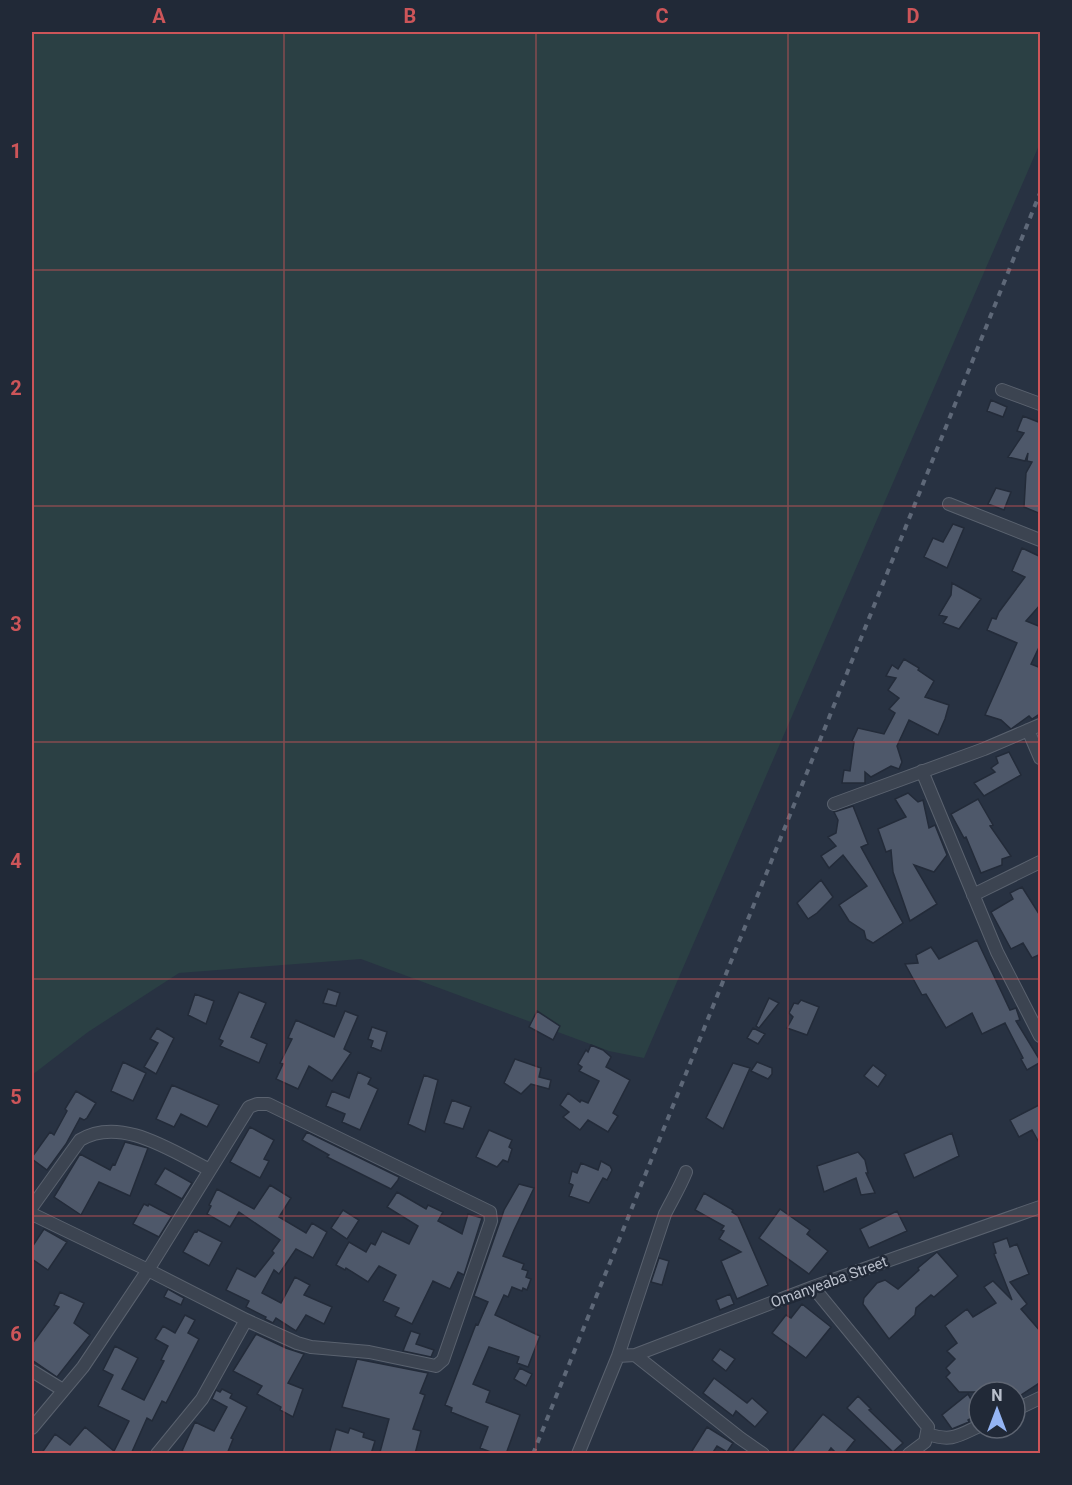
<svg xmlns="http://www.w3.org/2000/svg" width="1072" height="1485" font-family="Roboto,sans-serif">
	<rect width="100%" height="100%" fill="#283242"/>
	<path fill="#2b4044" d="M32,32H1040V143L644,1058L609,1051L361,959L179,973L88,1032L32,1075Z"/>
	<path fill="#4e586a" stroke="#232b39" stroke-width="1.5" d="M991,400L1007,407L1003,417L987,411Z
		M1023,416L1041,423V514L1024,507L1026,473L1032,462L1027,461L1028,453L1025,461L1008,457L1024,433L1017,431Z
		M996,488L1011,492L1004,510L988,504Z
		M953,524L964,528L947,568L924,557L933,538L943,542Z
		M1022,548L1041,557V604L1026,621L1041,627V643L1031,664L1041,668V713L1032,719L1029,716L1011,729L1001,720L985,715L1017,643L987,630L992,618L996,619L999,612L1025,577L1012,571Z
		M952,583L981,599L959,629L943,623L947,617L939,615L951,595Z
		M904,659L919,668L918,670L934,681L925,697L949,705L945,719L938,735L909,720L897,746L902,762L899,769L891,766L871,777L865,772V783H842L844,770L850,771L854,742L852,741L858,728L884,734L895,713L889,709L899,698L888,690L896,678L886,676L892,665L898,669Z
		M1009,752L1021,775L984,796L974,783L995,772L991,768L998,763L996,757Z
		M908,793L918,802L923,800L929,828L935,825L947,855L934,872L914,865L937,904L910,921L893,872L891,850L886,852L878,829L906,817L895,799Z
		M978,799L993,825L990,826L1011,856L1002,859V865L981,873L966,837L964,838L951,814Z
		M853,806L868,844L861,847L903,923L873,943L866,939L864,931L849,921L839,905L867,886L843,855L829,868L821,856L836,846L828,837L836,833L838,820L834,812Z
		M821,880L833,897L817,913L808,919L797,903Z
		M1022,887L1041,917V954L1032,958L1023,943L1011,949L991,912L1013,899L1010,893Z
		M977,940L1010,1010L1016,1008L1020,1020L1016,1021L1041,1062L1027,1070L1021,1059L1023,1058L1005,1023L982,1034L972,1013L946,1028L926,994L922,995L905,964L918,963L916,955L931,947L939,959Z
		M328,989L340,993L336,1006L323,1003Z
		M239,992L266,1003L251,1037L267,1044L259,1063L220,1046L223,1041L219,1039Z
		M195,994L214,1001L206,1024L188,1015Z
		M769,998L779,1003L759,1028L756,1026Z
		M801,1000L819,1007L807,1035L787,1028L793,1017L789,1013L794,1003L798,1004Z
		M345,1011L358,1016L344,1049L351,1053L332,1081L309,1066L298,1089L276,1079L283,1064L280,1063L292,1039L288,1038L296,1020L334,1037Z
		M537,1011L560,1026L553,1040L529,1027Z
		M372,1027L387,1032L381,1051L371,1047L373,1041L368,1039Z
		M157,1028L174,1038L156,1074L144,1067L158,1043L150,1039Z
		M753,1028L765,1034L758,1044L747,1038Z
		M591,1045L603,1050L611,1057L606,1067L630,1080L613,1113L618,1116L608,1132L588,1120L580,1130L563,1117L569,1112L560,1105L568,1093L580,1102L581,1100L588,1103L599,1081L579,1071L582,1067L578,1064L586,1050L588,1052Z
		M515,1059L541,1068L539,1077L551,1080L549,1089L531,1084L521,1094L504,1083Z
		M123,1062L146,1073L133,1101L111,1091Z
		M757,1062L772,1068V1074L768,1079L751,1071Z
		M733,1063L750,1068L723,1129L706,1118Z
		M873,1065L886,1075L878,1087L864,1076Z
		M358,1072L371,1078L368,1084L378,1089L360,1130L342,1122L345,1114L326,1106L332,1091L349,1098Z
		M424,1075L438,1080L425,1132L408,1124Z
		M172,1085L219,1105L207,1127L181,1114L174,1127L156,1119Z
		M76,1091L96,1103L87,1118L84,1120L80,1118L66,1144L47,1170L32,1159V1157L50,1132L54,1135L67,1111L65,1109Z
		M452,1100L471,1107L463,1129L444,1123Z
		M1041,1104V1146L1032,1130L1019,1137L1010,1120Z
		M250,1127L274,1140L264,1159L269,1161L260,1178L230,1162Z
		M489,1130L512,1140L509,1147L512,1149L508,1162L503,1160L497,1167L476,1157Z
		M307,1132L399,1177L398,1180L391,1189L327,1157L329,1155L302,1140Z
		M952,1133L959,1156L914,1178L904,1154Z
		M125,1142L148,1148L130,1196L99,1182L81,1215L54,1197L80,1154L110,1170L113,1164L115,1165Z
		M858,1152L865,1160L868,1173H866L875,1193L861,1195L856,1178L824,1192L817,1166Z
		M601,1161L610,1166L612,1170L607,1180L603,1178L589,1203L569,1196L573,1185L569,1183L572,1171L577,1173L581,1163L598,1170Z
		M165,1168L192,1183L182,1199L155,1184Z
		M519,1184L534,1188L514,1230L503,1256L524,1264L522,1269L528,1271L526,1277L531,1279L527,1290L523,1288L522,1291L512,1287L508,1297L504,1295L495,1315L540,1336L528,1367L517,1363L519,1357L489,1347L473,1384L490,1391L486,1402L520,1415L506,1454H496L480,1448L488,1427L451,1412L452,1408L445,1405L476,1324L478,1325L488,1302L474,1296L504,1210Z
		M270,1185L291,1198L279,1217L306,1233L312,1223L327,1232L313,1258L296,1249L279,1274L274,1270L262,1293L281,1303L295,1277L310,1285L304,1295L332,1307L324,1324L306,1315L296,1331L276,1318L273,1323L265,1319L266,1317L246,1307L249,1301L226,1290L237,1268L255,1277L274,1253L272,1251L280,1240L239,1212L230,1227L207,1214L211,1206L209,1205L217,1189L254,1209Z
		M397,1192L426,1209L428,1205L443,1212L438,1221L462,1234L468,1214L482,1218L464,1275L458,1272L450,1289L433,1281L412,1324L395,1316L399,1308L383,1301L396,1275L379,1266L368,1282L346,1268L345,1270L336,1265L349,1242L366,1252L371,1243L375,1245L382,1231L409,1244L418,1226L387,1207Z
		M704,1193L733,1210L732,1212L738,1216L768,1285L737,1299L721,1261L741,1252L719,1239L724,1231L721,1230L724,1226L695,1210Z
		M144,1204L148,1206L149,1204L172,1216L159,1237L133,1224Z
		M780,1209L810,1230L807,1234L828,1251L809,1274L759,1238Z
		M343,1210L359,1220L347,1239L331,1228Z
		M897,1211L907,1231L869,1248L860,1229Z
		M44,1229L67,1242L48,1270L32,1259V1247Z
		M198,1230L222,1242L209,1266L183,1252L195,1231L197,1232Z
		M1007,1238L1010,1247L1017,1244L1029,1274L1010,1282L1027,1304L1021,1309L1041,1332V1382L1015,1399V1392H959L946,1377L950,1373L946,1368L955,1359L947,1351L957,1343L945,1326L967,1309L973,1317L996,1303L984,1287L993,1281L1012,1300L994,1254L996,1253L993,1243Z
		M937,1252L958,1276L934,1297L931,1295L916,1308L915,1315L889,1339L863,1304L864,1298L877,1283L885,1280L898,1289L919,1270L918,1268Z
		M659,1258L669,1261L662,1285L651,1282Z
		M168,1289L184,1298L181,1305L164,1297Z
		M60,1292L84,1303L74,1323L90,1335L57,1377L32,1360V1344L59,1307L54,1305Z
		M730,1294L734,1304L720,1310L716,1300Z
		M802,1304L831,1327L806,1358L772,1333L786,1315L791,1318Z
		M185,1315L195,1320L188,1333L199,1339L166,1403L162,1401L152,1421L147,1418L131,1454H41L55,1434L70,1445L85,1427L114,1451L129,1421L98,1406L113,1375L103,1370L115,1346L138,1358L122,1389L144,1400L164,1361L161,1360L168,1346L155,1339L163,1326L175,1333Z
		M411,1331L420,1334L416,1344L434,1350L431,1357L403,1351Z
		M256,1334L286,1348L304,1354L288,1383L303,1389L293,1417L280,1410L281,1407L257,1394L262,1386L233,1371Z
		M720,1349L735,1359L726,1371L712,1360Z
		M357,1359L428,1373L420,1393L425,1395L413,1429L421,1431L415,1454L380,1452L389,1419L342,1407Z
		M520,1368L532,1374L526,1386L514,1379Z
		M714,1378L747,1403L752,1398L768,1412L755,1427L736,1411L733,1416L703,1393Z
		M222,1389L232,1394L230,1398L247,1407L231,1438L233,1439L227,1454H189L182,1451L195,1422L214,1431L227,1407L212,1399L216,1390L220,1392Z
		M968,1394L979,1413L968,1420L969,1422L952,1429L942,1415Z
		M858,1396L871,1409L869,1410L903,1443L893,1452L847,1408Z
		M823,1414L855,1440L844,1454H837L831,1448L827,1454H790Z
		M707,1427L733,1443L727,1452L717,1446L712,1454H690Z
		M350,1428L364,1433L363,1437L375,1441L371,1454H329L336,1429L348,1433Z"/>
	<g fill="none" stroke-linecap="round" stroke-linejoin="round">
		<defs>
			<path id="minor" d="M1002,390L1040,404
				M949,504L1040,540
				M1028,730L1040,758
				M922,771L997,952L1040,1036
				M834,804L984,749L1040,725
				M973,895L1040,862
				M32,1207L80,1140C121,1115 173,1152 210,1170
				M32,1214L148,1270L246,1320L297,1343L311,1347L369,1352L436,1366L443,1360L491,1221L490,1212L268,1104H257L249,1107L148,1270L83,1367L32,1428
				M813,1287L928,1427L925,1442L909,1454
				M635,1355L740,1438L763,1454
				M618,1356L635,1355L813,1287L1040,1207
				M32,1371L63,1390
				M1015,1410L1040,1398
				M928,1434C951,1442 958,1436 979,1426
				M157,1454L202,1399L246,1320
				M578,1454L618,1356L665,1214C672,1200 680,1187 686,1172"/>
		</defs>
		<use href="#minor" stroke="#5a626f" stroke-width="14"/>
		<use href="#minor" stroke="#3c4451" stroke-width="12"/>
		<path stroke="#5e6878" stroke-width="4" stroke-dasharray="6 6" stroke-linecap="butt" d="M533,1454L1040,193"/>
	</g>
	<path fill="none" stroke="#cd5559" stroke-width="1.5" stroke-opacity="0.55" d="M284,32V1454M536,32V1454M788,32V1454M32,270H1040M32,506H1040M32,742H1040M32,979H1040M32,1216H1040"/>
	<g text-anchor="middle" stroke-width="5" stroke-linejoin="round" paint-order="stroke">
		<g font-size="15" fill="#b9bfcb" stroke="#212937">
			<text transform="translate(829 1282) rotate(-20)" y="5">Omanyeaba Street</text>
		</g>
	</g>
	<rect width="1072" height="1485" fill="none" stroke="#212937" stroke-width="66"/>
	<g transform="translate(997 1410)"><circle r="28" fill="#212937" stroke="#5e6572" stroke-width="1.5"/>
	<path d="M0-4.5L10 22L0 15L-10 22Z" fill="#95b5f4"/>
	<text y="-9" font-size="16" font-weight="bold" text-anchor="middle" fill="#b9bfcb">N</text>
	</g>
	<rect x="33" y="33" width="1006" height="1419" fill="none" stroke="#cd5559" stroke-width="2"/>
	<g font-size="20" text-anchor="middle" font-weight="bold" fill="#cd5559">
		<text x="159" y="23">A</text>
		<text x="410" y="23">B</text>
		<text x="662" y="23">C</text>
		<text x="913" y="23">D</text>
		<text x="16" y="158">1</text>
		<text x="16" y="395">2</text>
		<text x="16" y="631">3</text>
		<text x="16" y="868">4</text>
		<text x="16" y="1104">5</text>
		<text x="16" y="1341">6</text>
	</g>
</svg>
